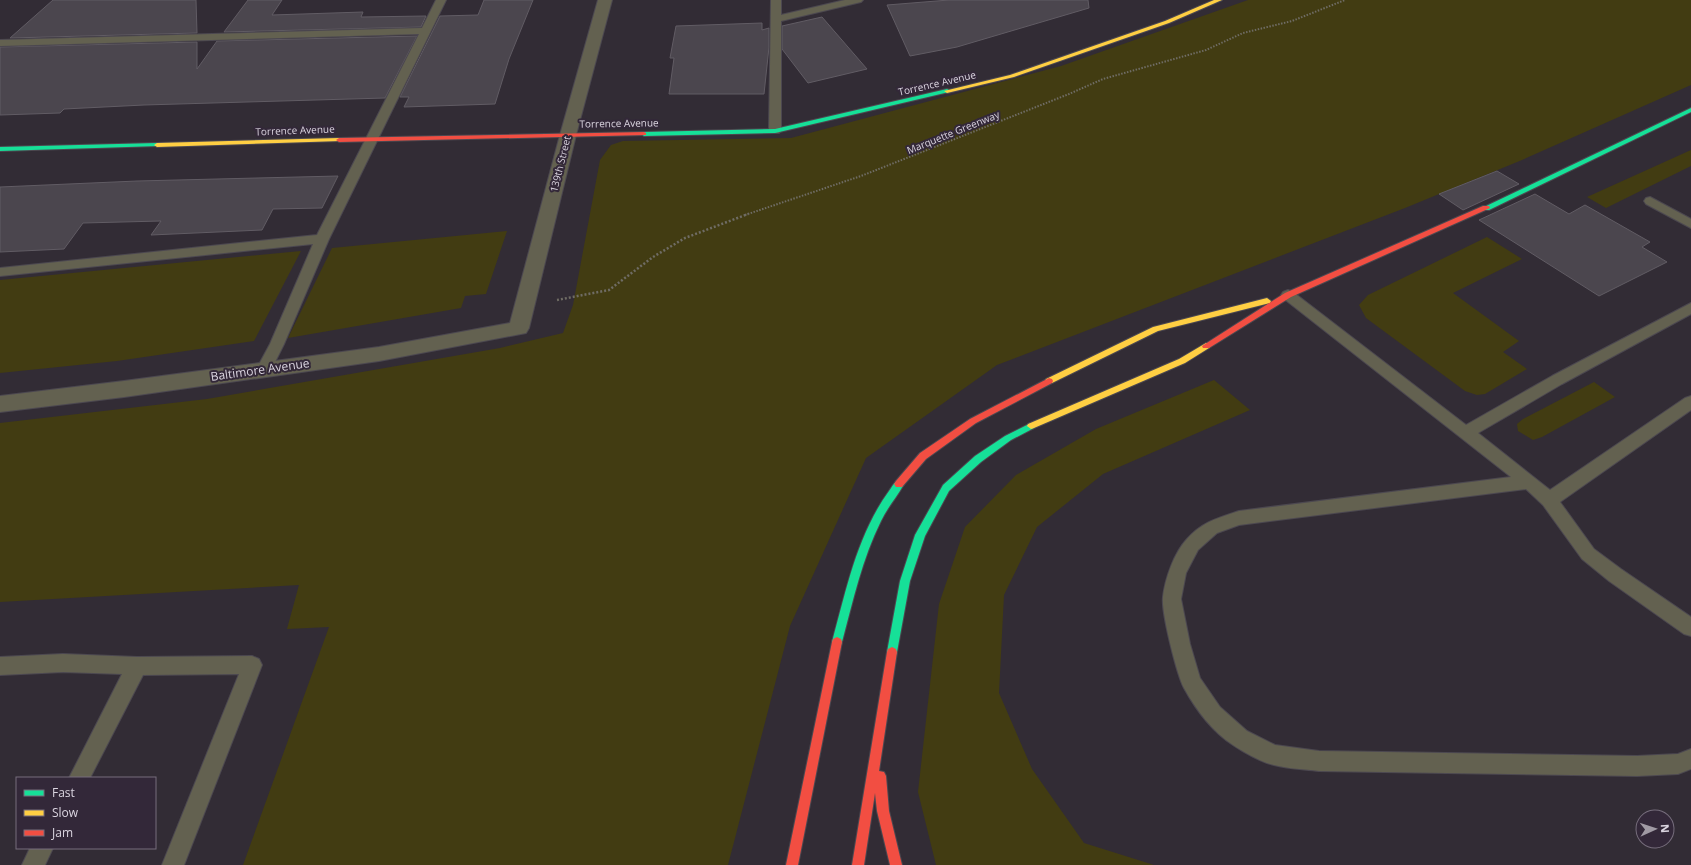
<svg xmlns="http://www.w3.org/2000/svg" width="1691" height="865" font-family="'Open Sans',sans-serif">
	<rect width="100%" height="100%" fill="#322c35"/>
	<path fill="#423c12" d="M1248,0H1691V85L1522,160L1405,208L997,365L866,458L790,626L728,865H243L329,627L287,629L299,585L0,602V423L207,399L500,348L563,333L573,305L600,160L611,145L623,141L791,138L1061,66Z
		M1691,150V166L1606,208L1587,197Z
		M507,231L486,294L465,296L461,308L288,338L332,248Z
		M1487,237L1522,259L1453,293L1519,341L1503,352L1527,369L1485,394L1477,395L1465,391L1366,318L1359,305L1368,295Z
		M301,251L254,341L117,361L0,373V280Z
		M1214,380L1250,410L1103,474L1037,527L1004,595L999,693L1032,769L1084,843L1154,865H936L918,792L939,604L965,527L1016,475L1096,429Z
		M1594,382L1615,397L1542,437L1533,440L1518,431L1517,424L1523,419Z"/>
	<path fill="#4b464e" stroke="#615c64" d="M53,0H196L197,33L10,38Z
		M248,0H282L272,15L363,12L361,17L426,16L421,27L224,32Z
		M484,0H533L509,59L495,104L404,107L409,97H400L440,16L478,15Z
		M949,0H1088L1089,8L957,47L910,56L887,5Z
		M822,17L867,69L808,83L782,49V26Z
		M762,23V30L769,28V47L764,94H669L674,58H670L676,26Z
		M417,36L385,98L144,105L64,109L60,113L0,115V47L197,42V69L217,41Z
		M1497,171L1519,184L1463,210L1439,194Z
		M338,176L322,208L273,209L262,230L151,235L161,221L83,223L64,249L0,252V187L137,181Z
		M1535,194L1569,214L1585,205L1650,242L1642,247L1667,262L1599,296L1479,220Z"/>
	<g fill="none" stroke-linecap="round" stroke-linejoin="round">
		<defs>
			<path id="lane" d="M436,0H446L329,239L284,344L269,374L264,375L259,374L256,370L270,344L313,244L0,276V268L317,235L419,34L0,46V40L422,28Z
				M771,0H781V15L845,0H863L861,2L781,21V131L779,133H771L769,131Z
				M1650,197L1691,219V228L1646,204L1644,201L1646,198Z
				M1288,290L1293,292L1466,425L1552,376L1691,303V314L1562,384L1478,433L1550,490L1685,398L1691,396V410L1560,502L1594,549L1621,569L1691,617V636L1684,634L1609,581L1582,559L1543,505L1526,489L1239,525L1217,533L1198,550L1186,573L1181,599L1190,644L1200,678L1220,707L1247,731L1275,745L1319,751L1637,756L1678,754L1691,749V769L1678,774L1637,776L1319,771C1304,769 1289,769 1274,765C1263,763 1243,752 1233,745C1213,732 1196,710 1184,688C1177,675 1161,612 1163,597C1165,579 1174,553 1187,539C1202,522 1218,518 1239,511L1511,477L1283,298L1281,295L1283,292Z
				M63,654L137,657L252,656L259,659L262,665L184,865H162L239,674L143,675L90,778H69L122,674L63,672L0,675V657Z
				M30,848H53L45,865H22Z"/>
			<path id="street" d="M598,0H612L576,135L529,328L526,333L379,361L124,397L0,412V396L124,381L379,347L510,323L560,135Z"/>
			<path id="fast" d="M947,89L949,90V92L775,133L644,136L641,134L644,132L775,129Z
				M1691,108V112L1489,210H1483L1482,208Z
				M157,143L160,145L159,146L0,151V147Z
				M1031,423L1035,426L1034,428L1011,440L981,462L949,491L925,536L910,581L897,652L896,655L892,657L888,655L887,652L900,581L915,535L943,485L975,456L1005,436Z
				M899,480L902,481L904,484C897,497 887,508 881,521C862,559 853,601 842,642L841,645L837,647L833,645L832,642C846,591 857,535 889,491C892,487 894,482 899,480Z"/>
			<path id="slow" d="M1214,0H1222L1169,23L1014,77L947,93L944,91L1010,75L1165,21Z
				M339,138L341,139V141L157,147L154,145L157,143Z
				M1267,298L1271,301L1270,303L1158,331L1052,383H1046L1045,381L1046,379L1153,327Z
				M1206,343L1209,344L1210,346L1209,348L1185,363L1034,428L1031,429L1027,426L1028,424L1179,359Z"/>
			<path id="jam" d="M644,132L646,133V135L339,142L336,140L339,138Z
				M1483,206H1489L1490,208L1291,297L1209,348H1203L1202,346L1285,293Z
				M1049,378L1052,379L1053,381L1052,383L976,423L926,459L902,487H896L894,484L896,481L920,453L970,419Z
				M837,637L841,639L842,642L798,865H786L832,642L833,639Z
				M892,647L896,649L897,652L879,771L884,772L886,776L889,811L902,865H890L877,811L875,793L864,865H852L887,652L888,649Z"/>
		</defs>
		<use href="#lane" stroke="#4c4850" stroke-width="2"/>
		<use href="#street" stroke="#4c4850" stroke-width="2"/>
		<use href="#fast" stroke="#4c4850" stroke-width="2"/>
		<use href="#slow" stroke="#4c4850" stroke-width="2"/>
		<use href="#jam" stroke="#4c4850" stroke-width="2"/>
		<path stroke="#6f6c64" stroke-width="2" stroke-dasharray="1.5 1.5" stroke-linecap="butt" d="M745,215L861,176L1069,94L1103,79L1206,50L1243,33L1292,21L1345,0"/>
		<path stroke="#6f6c64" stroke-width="2.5" stroke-dasharray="2 2" stroke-linecap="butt" d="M557,300L609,290L653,257L685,238L748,214"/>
		<use href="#lane" fill="#636150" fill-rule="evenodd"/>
		<use href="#street" fill="#636150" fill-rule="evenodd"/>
		<use href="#fast" fill="#16e098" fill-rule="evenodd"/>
		<use href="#slow" fill="#ffcf43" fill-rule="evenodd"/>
		<use href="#jam" fill="#f24e42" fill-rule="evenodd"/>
	</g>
	<g text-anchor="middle" stroke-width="4" stroke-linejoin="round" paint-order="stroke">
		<g font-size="10" fill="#dbd5e0" stroke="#332839">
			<text transform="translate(937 83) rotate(-13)" y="4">Torrence Avenue</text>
			<text transform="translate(619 123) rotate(-1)" y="4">Torrence Avenue</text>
			<text transform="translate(295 130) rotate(-2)" y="4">Torrence Avenue</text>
			<text transform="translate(953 132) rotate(-22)" y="4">Marquette Greenway</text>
			<text transform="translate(560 164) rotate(-76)" y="4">139th Street</text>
		</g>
		<g font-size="12" fill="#dbd5e0" stroke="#332839">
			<text transform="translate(260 370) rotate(-8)" y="4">Baltimore Avenue</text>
		</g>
	</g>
	<rect x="16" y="777" width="140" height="72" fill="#332839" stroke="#766d7c"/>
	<rect x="24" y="790" width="20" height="6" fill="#16e098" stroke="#766d7c"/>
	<text x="52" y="797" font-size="12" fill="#dbd5e0">Fast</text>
	<rect x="24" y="810" width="20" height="6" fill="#ffcf43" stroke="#766d7c"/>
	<text x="52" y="817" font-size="12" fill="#dbd5e0">Slow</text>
	<rect x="24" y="830" width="20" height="6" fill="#f24e42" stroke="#766d7c"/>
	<text x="52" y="837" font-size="12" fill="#dbd5e0">Jam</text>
	<g transform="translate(1655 829) rotate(87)"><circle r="19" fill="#332839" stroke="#766d7c"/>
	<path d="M0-3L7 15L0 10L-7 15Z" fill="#a09aa4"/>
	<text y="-6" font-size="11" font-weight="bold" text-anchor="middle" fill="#dbd5e0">N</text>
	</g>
</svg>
